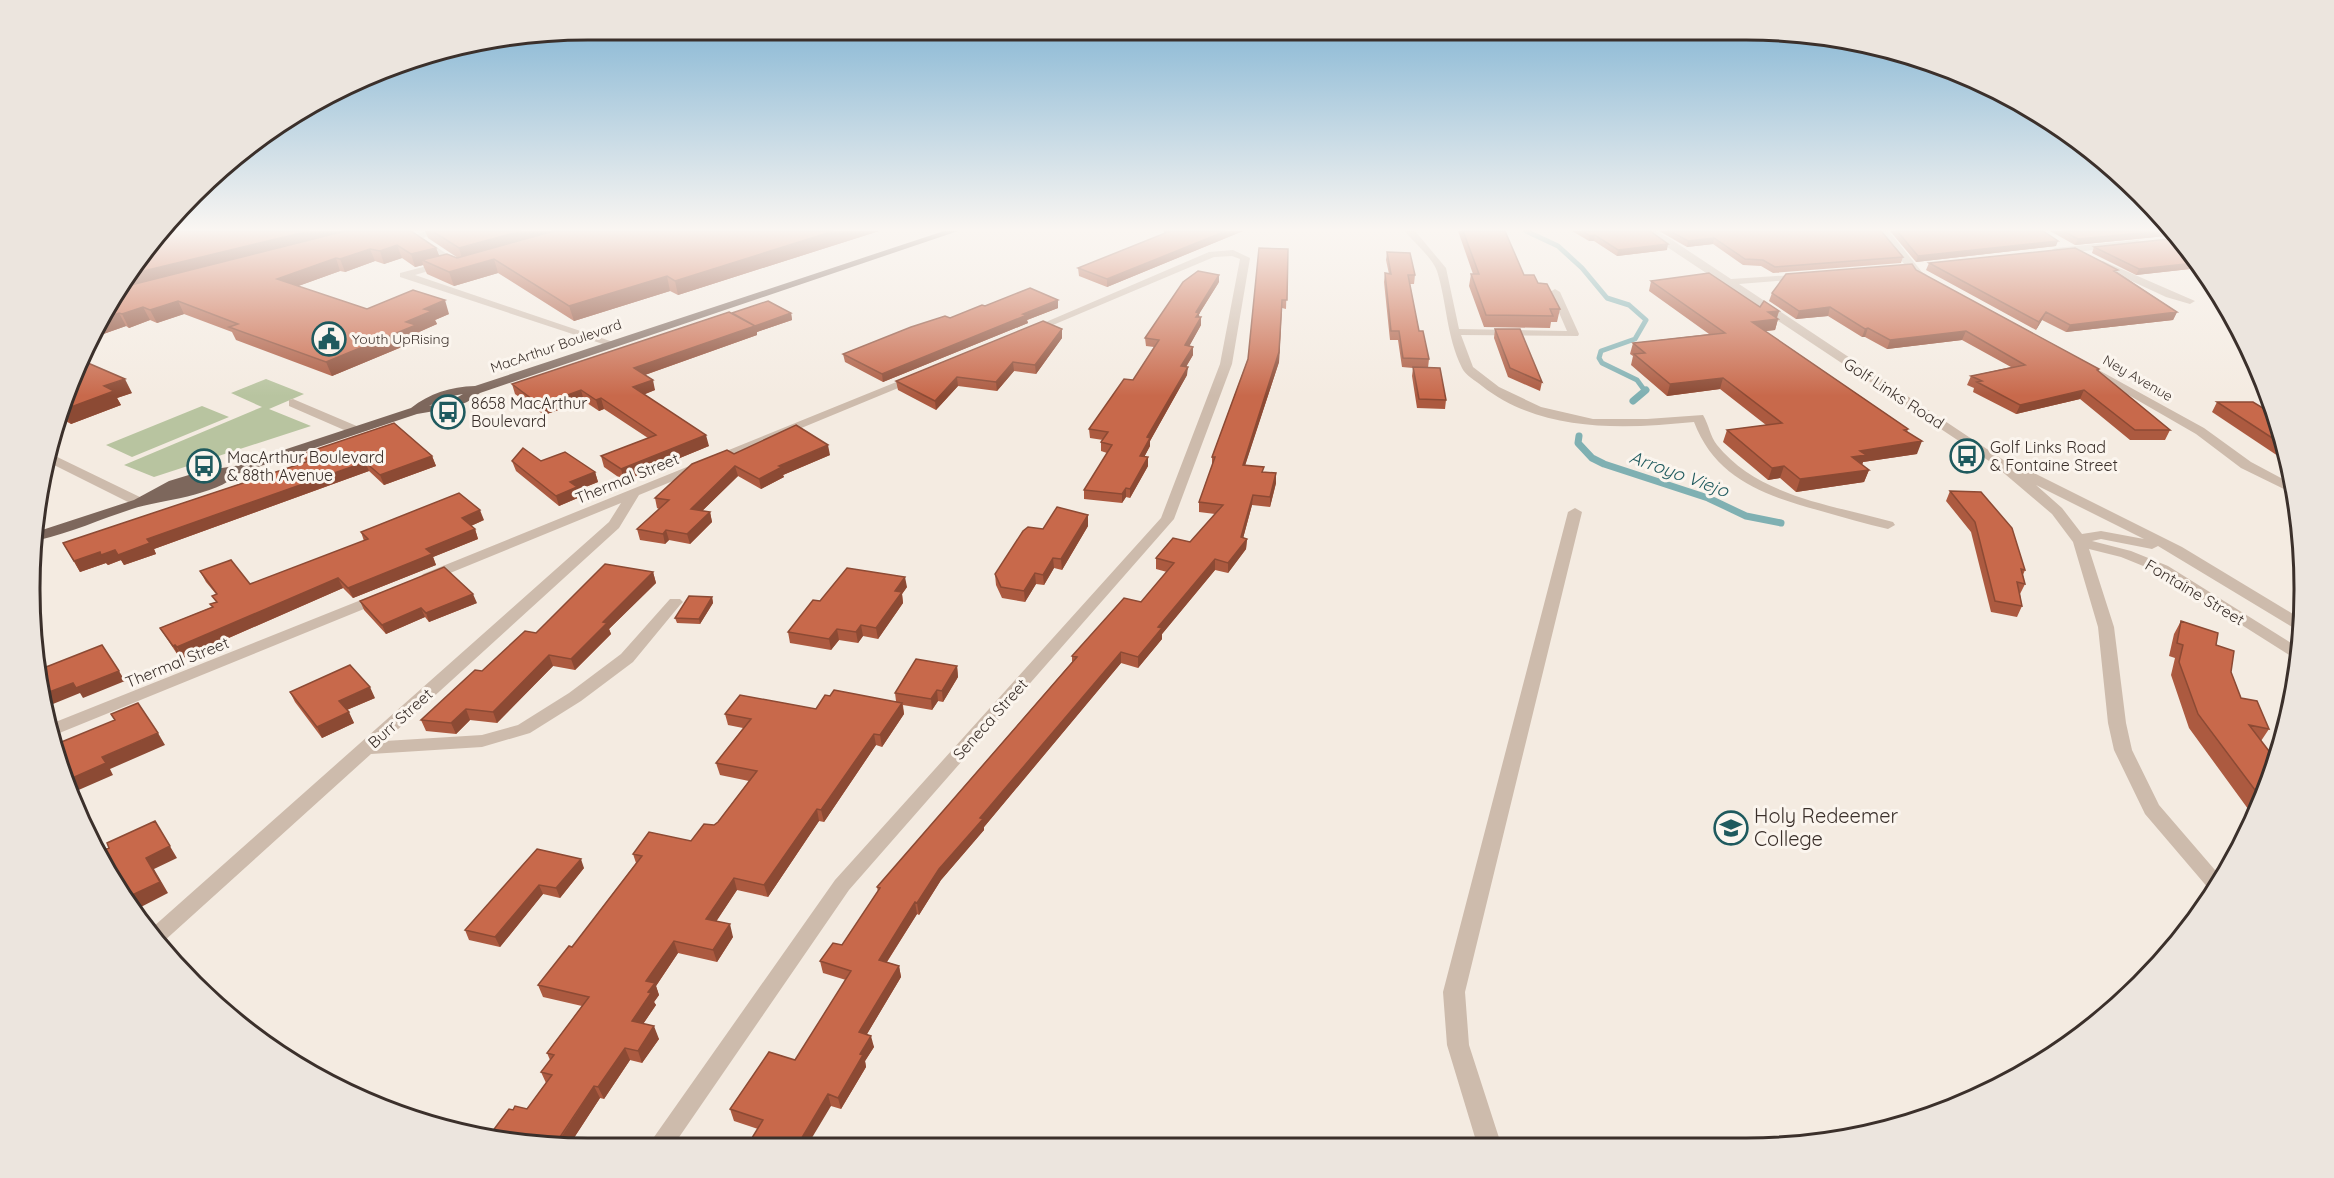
<svg xmlns="http://www.w3.org/2000/svg" width="2334" height="1178" font-family="Quicksand,sans-serif">
	<rect width="100%" height="100%" fill="#f4ebe1"/>
	<path fill="#b8c4a0" d="M266,379L304,394L269,409L311,426L154,477L124,465L262,407L231,393Z
		M202,406L229,417L132,457L106,445Z"/>
	<g fill="none" stroke-linecap="round" stroke-linejoin="round">
		<path stroke="#7fb0b2" stroke-width="5" d="M1526,231L1558,246L1582,268L1607,298L1629,305L1646,320L1635,339L1601,351L1599,358L1602,363L1637,380L1645,391"/>
		<path stroke="#7fb0b2" stroke-width="7" d="M1633,401L1646,390
			M1579,436L1578,443L1592,458L1604,464L1708,498L1746,516L1781,523"/>
		<path fill="#cdbbac" fill-rule="evenodd" d="M426,231H441L423,238L459,262L415,275L619,344L617,346H609L400,277V273L446,261L410,237Z
			M1405,231H1415L1446,268L1459,329L1567,331L1550,292L1555,289L1560,292L1579,334L1578,336L1461,335L1473,367L1499,387L1541,407L1593,419H1647L1703,415C1709,425 1710,436 1717,445C1759,497 1833,505 1893,522L1895,525L1888,529C1866,524 1843,517 1821,511C1767,496 1716,480 1694,422C1623,429 1542,433 1482,386C1476,381 1465,375 1462,368C1446,335 1447,303 1437,271C1432,257 1414,243 1405,231Z
			M1643,231H1655L1669,238L1731,279L1808,274V278L1804,279L1739,284L2020,471H2030L2182,547L2303,620L2302,631L2297,630L2158,546L2152,549L2101,539L2092,541L2131,551L2168,566L2299,648L2297,660L2158,572L2121,557L2089,549L2114,627L2126,723L2132,750L2159,805L2221,877L2213,890L2209,889L2145,814L2114,750L2108,723L2098,627L2073,542L2052,514L1992,463ZM2036,485L2144,539L2101,531L2082,534L2062,508Z
			M1877,231H1887L1892,235L1922,272L1927,275V279L1914,276Z
			M2138,240L2143,243L2141,245L2055,254L2050,251L2055,248Z
			M1233,250L1250,258L1232,364L1174,519L849,890L673,1146L647,1147L835,880L1161,518L1220,364L1240,259L1232,256L1214,257L1034,333L1030,334L1025,331L1209,252Z
			M2097,261H2103L2195,301L2190,304L2166,297L2097,265Z
			M2084,362L2204,428L2251,462L2292,484L2294,494L2241,468L2196,434L2080,367L2078,365Z
			M916,374L920,375V379L639,495L619,528L385,741L482,735L518,725L569,693L621,654L670,599H680L683,602L680,605L633,662L581,701L530,733L482,747L371,754L163,942L153,927L609,522L621,503L433,580H423L421,577L423,574Z
			M293,399L359,427L361,430L355,434L351,433L289,406V400Z
			M49,453L144,499L146,502L139,506L134,505L46,461Z
			M1575,508L1582,512L1465,992L1469,1045L1501,1144H1477L1447,1045L1443,992L1568,512Z
			M381,592L389,597L386,600L57,734L53,723Z"/>
		<path fill="#7d675c" fill-rule="evenodd" d="M944,231H958L480,393L467,402L452,408L417,414L237,474C217,496 160,500 132,509C101,519 70,533 39,540V531L134,500L169,481L202,471L235,466L411,408C430,393 450,387 475,386ZM463,394L451,401L429,406L447,397Z"/>
	</g>
	<path fill="#ac5a40" d="M169,231L436,248L439,256L457,258H458L428,238L425,231H879L678,295L670,291L574,321L498,273L454,286L427,274L423,265L415,267L402,258L384,264L375,261L345,272L340,271L298,286L367,309L449,314L435,320L437,324L419,332L421,339L332,376L236,340L232,332L184,314L157,323L150,320L129,328L126,326L92,338L124,279Z
		M1164,231H1243L1107,287L1079,276L1078,268L1164,234Z
		M1458,231H1505L1524,275L1538,283L1560,309L1557,322H1551L1550,328L1484,327L1469,286L1471,274H1473Z
		M1572,231H1650L1667,250L1617,256L1594,241H1589Z
		M1659,231H1881L1903,257L1901,263L1773,273L1761,266L1743,265L1713,244L1687,247Z
		M1890,231H2043L2056,246L1916,262Z
		M2050,231H2173L2176,235L2075,245Z
		M2178,238L2199,268L2136,275L2092,253L2094,247Z
		M1288,249L1286,309L1282,308L1279,362L1245,465L1263,472L1276,473V483L1270,507L1252,505L1243,538L1247,539L1246,549L1228,573L1215,570L1162,634V639L1138,668L1121,663L984,827V830L941,880L919,915L917,914L887,962L899,966L901,977L867,1034L874,1047L865,1061L866,1067L841,1109L831,1106L758,1129L734,1121L730,1109L795,1060L846,980L823,973L820,961L842,945L878,892L877,887L1072,662V656L1141,602L1167,572L1156,569V558L1190,542L1215,514L1199,512V502L1212,466V457Z
		M1387,252L1415,275L1414,284H1410L1419,331L1429,359L1428,368L1446,400L1445,409L1417,408L1412,376L1413,368L1402,367L1398,340H1390L1384,282L1385,273L1389,274L1386,260Z
		M1929,263L2117,272L2177,312L2173,320L2066,332L2042,320L2036,330L1926,270Z
		M1916,270L2099,369L2098,372L2170,430L2165,440H2130L2080,399L2016,414L1973,392L1974,388L1967,385L1971,376L2011,367L1962,340L1887,349L1865,337H1862L1828,316L1796,319L1769,301L1772,293Z
		M1651,281L1779,311L1777,318L1778,319L1775,330L1765,331L1908,429L1907,432L1917,454L1863,462L1862,465L1869,470L1864,482L1796,492L1780,478L1768,480L1723,442L1727,430L1766,425L1720,389L1667,396L1631,365L1633,356L1630,354L1633,343L1709,334L1649,291Z
		M1219,282L1199,314L1201,325L1189,346L1193,355L1186,367L1187,375L1150,441V446L1144,457L1148,466L1130,498L1126,497L1122,503L1084,499V490L1107,453L1101,451V442L1103,440L1090,438L1089,429L1133,380L1154,347L1146,346L1145,338Z
		M985,306L1058,308L1027,320L1028,323L883,382L845,362L843,354Z
		M732,313H791L792,320L757,332V335L645,375L655,390L644,394L709,446L624,481L604,467L601,456L648,438L604,409L599,411L584,401L544,415L515,394L512,384Z
		M1062,329V338L1036,374L1014,371L997,391L958,386L936,410L898,390L896,381Z
		M1495,329L1542,382L1540,391L1508,377L1494,338Z
		M73,375L132,393L117,398L121,405L71,424L60,418Z
		M2217,402L2276,416L2287,462L2212,412Z
		M302,454L432,456L436,466L384,485L369,471L154,549L156,554L124,565L121,560L108,565L106,563L80,572L63,543L306,462Z
		M734,454L830,455L783,475L784,477L761,489L738,476L702,511L710,512L712,522L690,544L669,540L665,544L640,540L637,529L659,509L657,508L655,498Z
		M512,461H541L595,472L598,482L578,490L580,497L559,506L516,471Z
		M1950,491L2025,570L2023,575L2025,584L2020,594L2022,606L2017,617L1991,612L1971,532L1946,501Z
		M1088,515V526L1062,570L1054,568L1044,585L1036,584L1025,602L1002,598L996,585L995,574L1043,529Z
		M484,520L471,526L475,529L478,539L433,557L436,565L353,598L343,588L183,658L181,655L179,657L160,628L212,607L210,604L216,602L212,596L216,594L206,582L200,571L250,584L364,541L361,532Z
		M653,572L656,583L609,629L611,634L575,670L553,666L497,723L470,720L456,734L426,731L421,720L482,671L536,633Z
		M907,587L902,594L903,603L878,639L863,636L858,643L839,640L831,650L790,643L788,632L820,601Z
		M712,597L713,603L700,624L677,623L675,618Z
		M360,601L477,603L429,622L425,617L386,634L364,610Z
		M2181,621L2216,645L2231,672L2241,698L2269,729L2261,741L2275,759L2255,814L2251,813L2189,728L2171,675L2175,658L2169,656L2174,634Z
		M957,666L958,677L943,702L938,701L932,710L903,705L904,714L882,747L876,745L824,822L819,821L768,897L737,890L716,921L733,937L717,962L678,953L656,986L659,995L654,1002L656,1005L643,1024L659,1039L642,1063L630,1060L604,1099L600,1098L568,1147H553L513,1110L527,1109L546,1083L541,1072L550,1060L547,1053L582,1006L543,997L538,985L572,947L636,863L633,854L691,841L718,822L749,781L720,775L716,763L743,728L728,725L725,714L816,709L896,701L895,693Z
		M290,692L375,698L347,710L354,723L322,738L295,702Z
		M537,849L584,868L560,898L543,894L500,947L469,940L465,930Z"/>
	<path fill="#8c4a34" d="M309,231H360L117,292L124,279L127,275Z
		M521,231H573L463,262L459,248Z
		M834,231H879L678,295L675,281Z
		M1226,231H1243L1107,287V279Z
		M2162,231H2173L2176,235L2075,245L2078,239Z
		M1595,235L1594,241H1589L1590,236Z
		M1714,238L1713,244L1687,247L1688,241Z
		M2058,241L2056,246L1916,262L1918,256Z
		M1668,244L1667,250L1617,256L1618,250Z
		M397,245L402,258L384,264L380,251Z
		M436,248L441,260H422L423,265L415,267L411,254Z
		M370,249L375,261L345,272L340,259Z
		M336,258L340,271L282,292L277,279Z
		M494,259L498,273L454,286L449,272Z
		M2195,263L2199,268L2136,275L2139,269Z
		M1219,275V282L1199,314V320L1196,324V312Z
		M667,276L670,291L574,321L569,306Z
		M445,300L449,314L435,320L437,324L419,332L421,339L332,376L326,362L406,322L424,309Z
		M1058,300V308L1027,320L1028,323L883,382L882,374L1023,314Z
		M1282,300L1279,362L1242,475L1243,465Z
		M178,301L184,314L157,323L150,310Z
		M143,307L150,320L129,328L122,314Z
		M1830,307L1828,316L1796,319L1799,311Z
		M1779,311L1776,319H1778L1775,330L1749,333L1752,322L1768,312Z
		M2046,312L2042,320L2036,330L2039,322Z
		M2177,312L2173,320L2066,332L2070,325Z
		M119,313L126,326L92,338L103,319Z
		M791,313L792,320L757,332V335L636,378L634,368Z
		M1201,317V325L1185,354V345Z
		M1868,328L1865,337H1862L1865,329Z
		M1062,329V338L1036,374L1035,365Z
		M1966,331L1962,340L1887,349L1890,340Z
		M1193,347V355L1181,375V366Z
		M1013,362L1014,371L997,391L996,382Z
		M1188,367L1187,375L1150,441V446L1140,465V456L1147,437Z
		M957,377L958,386L936,410L935,401Z
		M1723,378L1720,389L1667,396L1670,384Z
		M125,379L132,393L117,398L121,405L71,424L63,410L104,386Z
		M653,380L655,390L636,398L633,387Z
		M581,390L584,401L544,415L540,405Z
		M2084,390L2080,399L2016,414L2020,405Z
		M601,398L604,409L599,411L596,400Z
		M706,435L709,446L624,481L621,469Z
		M1922,441L1917,454L1863,462L1861,467L1852,457L1860,451Z
		M828,445L830,455L783,475L784,477L761,489L759,479L779,466Z
		M432,456L436,466L384,485L380,475Z
		M1148,457V466L1130,498V489Z
		M365,462L369,471L154,549L156,554L124,565L118,555L147,539Z
		M735,466L738,476L694,519L691,509Z
		M1784,466L1780,478L1768,480L1772,468Z
		M1869,470L1864,482L1796,492L1800,479Z
		M595,472L598,482L578,490L580,497L559,506L556,496L570,482Z
		M1276,473V483L1270,507V497Z
		M1126,488V497L1122,503V494Z
		M1253,495L1252,505L1241,546L1247,539L1246,549L1228,573V563L1241,537Z
		M480,510L484,520L466,528L462,518Z
		M710,512L712,522L690,544L687,534Z
		M1088,515V526L1062,570L1061,559Z
		M475,529L478,539L433,557L436,565L353,598L348,588L426,549Z
		M666,530L669,540L665,544L663,534Z
		M115,550L121,560L108,565L106,563L80,572L74,561L100,552Z
		M1053,558L1054,568L1044,585L1043,575Z
		M1215,559V570L1162,634V639L1138,668V657L1158,627Z
		M653,572L656,583L609,629L611,634L575,670L571,659L603,622Z
		M1035,573L1036,584L1025,602L1024,591Z
		M905,577L907,587L902,594L903,603L878,639L876,628L895,591Z
		M338,578L343,588L183,658L177,647Z
		M473,594L477,603L429,622L426,613Z
		M712,597L713,603L700,624L699,619Z
		M421,608L425,617L386,634L382,625Z
		M861,625L863,636L858,643L856,632Z
		M837,629L839,640L831,650L829,639Z
		M175,645L181,655L179,657L173,646Z
		M1121,652V663L984,827V830L941,880L919,915L917,903L939,869L980,818Z
		M549,655L553,666L497,723L493,712Z
		M957,666L958,677L943,702L942,691Z
		M119,671L125,681L83,698L80,693L48,706L44,694L73,683Z
		M370,687L375,698L344,711L339,701Z
		M937,690L938,701L932,710L931,699Z
		M902,703L904,714L882,747L880,735Z
		M466,709L470,720L456,734L451,723Z
		M349,712L354,723L322,738L317,727Z
		M158,733L165,745L110,769L113,775L74,792L70,779L102,757Z
		M874,734L876,745L824,822L821,810Z
		M817,809L819,821L768,897L764,885Z
		M155,821L177,858L154,869L168,893L139,908L130,896L146,858Z
		M581,859L584,868L560,898L556,888Z
		M734,878L737,890L710,931L706,919Z
		M539,885L543,894L500,947L495,937Z
		M915,902L917,914L881,971L879,960Z
		M730,924L733,937L717,962L713,950Z
		M674,941L678,953L656,986L659,995L654,1002L656,1005L637,1033L632,1021L646,981Z
		M899,966L901,977L861,1044L859,1032Z
		M654,1026L659,1039L642,1063L638,1051Z
		M871,1036L874,1047L865,1061L866,1067L841,1109L838,1098L860,1054Z
		M625,1048L630,1060L604,1099L598,1087Z
		M594,1086L600,1098L568,1147H555Z
		M828,1094L831,1106L807,1146H797Z"/>
	<path fill="#c8694b" stroke="#8c4a34" stroke-width="1.5" d="M169,231H309L127,275Z
		M345,231H411L436,248L411,254L397,245L380,251L370,249L340,259L336,258L277,279L367,309L413,290L445,300L424,309L432,311L406,322L416,325L326,362L229,327L238,324L178,301L150,310L143,307L122,314L119,313L103,319L119,288Z
		M432,231H521L459,248Z
		M554,231H834L675,281L667,276L569,306L494,259L449,272L422,260L447,254L457,258Z
		M1164,231H1226L1107,279L1078,268L1168,232Z
		M1463,231H1505L1524,275H1534L1538,283L1547,284L1560,309H1550L1553,316L1486,315L1471,274H1479Z
		M1583,231H1650L1668,244L1618,250L1595,235L1590,236Z
		M1670,231H1881L1903,257L1775,267L1763,260L1745,259L1714,238L1688,241Z
		M1897,231H2043L2058,241L1918,256Z
		M2063,231H2162L2078,239Z
		M2178,238L2195,263L2139,269L2094,247Z
		M1259,248L1288,249L1287,300H1282L1279,352L1243,465L1264,467L1262,472L1276,473L1270,497L1253,495L1241,537L1247,539L1228,563L1215,559L1158,627L1162,628L1138,657L1121,652L980,818L983,819L939,869L917,903L915,902L879,960L899,966L859,1032L871,1036L860,1054L863,1055L838,1098L828,1094L797,1146H747L763,1120L730,1109L769,1052L795,1060L851,971L820,961L833,943L842,945L880,888L877,887L1077,657L1072,656L1124,598L1141,602L1174,563L1156,558L1173,538L1190,542L1223,505L1199,502L1215,457H1212L1248,359Z
		M2075,248L2118,270L2114,271L2177,312L2070,325L2046,312L2039,322L1929,263Z
		M1387,252L1410,253L1415,275H1408L1419,331H1423L1429,359L1403,358L1399,331H1391L1385,273L1391,274Z
		M1912,264L1916,270L2099,369L2097,370L2170,430H2135L2084,390L2020,405L1977,382L1982,381L1971,376L2025,365L1966,331L1890,340L1868,328L1865,329L1830,307L1799,311L1772,293L1786,274Z
		M1198,271L1219,275L1196,312L1199,313L1196,317H1201L1185,345L1193,347L1181,366L1188,367L1147,437L1150,438L1140,456L1148,457L1130,489L1126,488L1122,494L1084,490L1112,445L1101,442L1108,432L1089,429L1124,379L1133,380L1159,340L1145,338L1183,282Z
		M1709,273L1760,307L1764,301L1779,311L1768,312L1778,319L1752,322L1908,429L1904,430L1922,441L1860,451L1866,455L1852,457L1869,470L1800,479L1784,466L1772,468L1727,430L1782,423L1723,378L1670,384L1634,354L1645,353L1633,343L1725,333L1651,281Z
		M1030,288L1058,300L1023,314L1027,315L882,374L843,354L911,327L945,316L950,318L982,305L985,306Z
		M768,301L791,313L755,326L732,313Z
		M729,312L755,326L634,368L653,380L633,387L706,435L621,469L601,456L656,435L601,398L596,400L581,390L540,405L512,384Z
		M1043,321L1062,329L1035,365L1013,362L996,382L957,377L935,401L896,381Z
		M1495,329H1520L1542,382L1510,368Z
		M81,360L125,379L104,386L114,391L63,410L73,375Z
		M1413,367L1440,368L1446,400L1419,399Z
		M2217,402H2253L2276,416L2283,445Z
		M394,423L432,456L380,475L365,462L147,539L150,543L118,555L115,550L101,555L100,552L74,561L63,543L309,461L302,454Z
		M796,425L828,445L779,466L782,467L759,479L735,466L691,509L710,512L687,534L666,530L663,534L637,529L669,500L655,498L692,464L727,450L734,454Z
		M523,448L541,461L565,452L595,472L570,482L577,487L556,496L512,461Z
		M1950,491L1981,492L2012,528L2025,570L2021,569L2025,584L2017,582L2022,606L1995,601L1975,522Z
		M459,493L480,510L462,518L475,529L426,549L432,554L348,588L338,578L177,647L175,645L173,646L160,628L213,607L210,604L217,602L212,596L217,594L200,571L231,560L250,584L368,539L361,532Z
		M1057,507L1088,515L1061,559L1053,558L1043,575L1035,573L1024,591L1001,587L995,574L1023,531L1028,527L1043,529Z
		M605,564L653,572L603,622L607,623L571,659L549,655L493,712L466,709L451,723L421,720L475,670L482,671L525,631L536,633Z
		M444,567L473,594L426,613L421,608L382,625L360,601Z
		M847,568L905,577L895,591L902,592L876,628L861,625L856,632L837,629L829,639L788,632L813,600L820,601Z
		M689,596L712,597L699,619L675,618Z
		M2181,621L2218,633L2216,645L2234,651L2231,672L2241,698L2257,701L2269,729L2249,725L2275,759L2261,798L2198,714L2179,662L2183,645L2177,643Z
		M102,645L119,671L76,688L73,683L44,694L35,663L38,662L41,669Z
		M916,659L957,666L942,691L937,690L931,699L895,693Z
		M350,665L370,687L339,701L349,712L317,727L290,692Z
		M834,690L902,703L880,735L874,734L821,810L817,809L764,885L734,878L706,919L730,924L713,950L674,941L646,981L655,983L648,992L651,993L632,1021L654,1026L638,1051L625,1048L598,1087L594,1086L554,1146L556,1147L489,1136L509,1109L513,1110L515,1106L527,1109L552,1075L541,1072L554,1055L547,1053L589,997L538,985L569,946L572,947L642,856L633,854L649,832L691,841L704,824L714,825L718,822L757,771L716,763L751,719L725,714L740,695L816,709L825,695L830,696Z
		M138,703L158,733L102,757L106,763L70,779L59,743L115,720L111,714Z
		M155,821L170,846L146,858L160,882L130,896L99,852L109,848L107,843Z
		M537,849L581,859L556,888L539,885L495,937L465,930Z"/>
	<linearGradient id="sky" x2="0" y2="1"><stop stop-color="#7eb2d2"/><stop offset="0.58" stop-color="#faf6f2"/><stop offset="1" stop-color="#faf6f2" stop-opacity="0"/></linearGradient>
	<rect width="2334" height="396" fill="url(#sky)"/>
	<defs>
		<symbol id="civic-ring" viewBox="-11 -11 22 22"><circle r="9.5" fill="#fbf5ee" stroke="#1f5a5e" stroke-width="1.5"/><path d="M-.6-6.5H3V-4.5H.6V-3L4-1V1h2V6H-6V1h2V-1L-.6-3ZM-1.2 2.5V6h2.4V2.5Z" fill="#1f5a5e"/></symbol>
		<symbol id="bus-ring" viewBox="-11 -11 22 22"><circle r="9.5" fill="#fbf5ee" stroke="#1f5a5e" stroke-width="1.5"/><path d="M-5-6H5V4H4V6H2V4H-2V6H-4V4H-5ZM-3.5-4V0h7V-4ZM-3.5 1.2v1.5H-2V1.2ZM2 1.2v1.5H3.5V1.2Z" fill="#1f5a5e"/></symbol>
		<symbol id="university-ring" viewBox="-11 -11 22 22"><circle r="9.5" fill="#fbf5ee" stroke="#1f5a5e" stroke-width="1.5"/><path d="M0-5L7-2L0 1L-7-2ZM-4 1L0 2.5L4 1V4Q0 6-4 4Z" fill="#1f5a5e"/></symbol>
	</defs>
	<g fill-rule="evenodd">
		<use href="#civic-ring" x="310" y="320" width="38" height="38"/>
		<use href="#bus-ring" x="429" y="393" width="38" height="38"/>
		<use href="#bus-ring" x="1948" y="437" width="38" height="38"/>
		<use href="#bus-ring" x="185" y="447" width="38" height="38"/>
		<use href="#university-ring" x="1712" y="809" width="38" height="38"/>
	</g>
	<g text-anchor="middle" stroke-width="6" stroke-linejoin="round" paint-order="stroke">
		<g font-size="14" fill="#3b302b" stroke="#fbf5ee" text-anchor="start">
			<text x="352" y="344">Youth UpRising</text>
		</g>
		<g font-size="14" fill="#3b302b" stroke="#fbf5ee">
			<text transform="translate(556 346) rotate(-19)" y="5">MacArthur Boulevard</text>
			<text transform="translate(2138 378) rotate(30)" y="5">Ney Avenue</text>
		</g>
		<g font-size="16" fill="#3b302b" stroke="#fbf5ee">
			<text transform="translate(1894 393) rotate(33)" y="6">Golf Links Road</text>
			<text transform="translate(627 478) rotate(-22)" y="6">Thermal Street</text>
			<text transform="translate(2195 592) rotate(31)" y="6">Fontaine Street</text>
			<text transform="translate(177 662) rotate(-22)" y="6">Thermal Street</text>
			<text transform="translate(400 718) rotate(-42)" y="6">Burr Street</text>
			<text transform="translate(990 719) rotate(-48)" y="6">Seneca Street</text>
		</g>
		<g font-size="16" fill="#3b302b" stroke="#fbf5ee" text-anchor="start">
			<text x="471" y="409">8658 MacArthur<tspan x="471" dy="18">Boulevard</tspan></text>
			<text x="1990" y="453">Golf Links Road<tspan x="1990" dy="18">&amp; Fontaine Street</tspan></text>
			<text x="227" y="463">MacArthur Boulevard<tspan x="227" dy="18">&amp; 88th Avenue</tspan></text>
		</g>
		<g font-size="18" font-style="italic" fill="#1f5a5e" stroke="#fbf5ee">
			<text transform="translate(1679 474) rotate(20)" y="6">Arroyo Viejo</text>
		</g>
		<g font-size="20" fill="#3b302b" stroke="#fbf5ee" text-anchor="start">
			<text x="1754" y="823">Holy Redeemer<tspan x="1754" dy="23">College</tspan></text>
		</g>
	</g>
	<path d="M0 0H2334V1178H0ZM588 40H1746A548 548 0 0 1 2294 588V590A548 548 0 0 1 1746 1138H588A548 548 0 0 1 40 590V588A548 548 0 0 1 588 40Z" fill="#ece5de" fill-rule="evenodd"/>
	<path fill="none" stroke="#3b302b" stroke-width="3" d="M588 40H1746A548 548 0 0 1 2294 588V590A548 548 0 0 1 1746 1138H588A548 548 0 0 1 40 590V588A548 548 0 0 1 588 40Z"/>
</svg>
